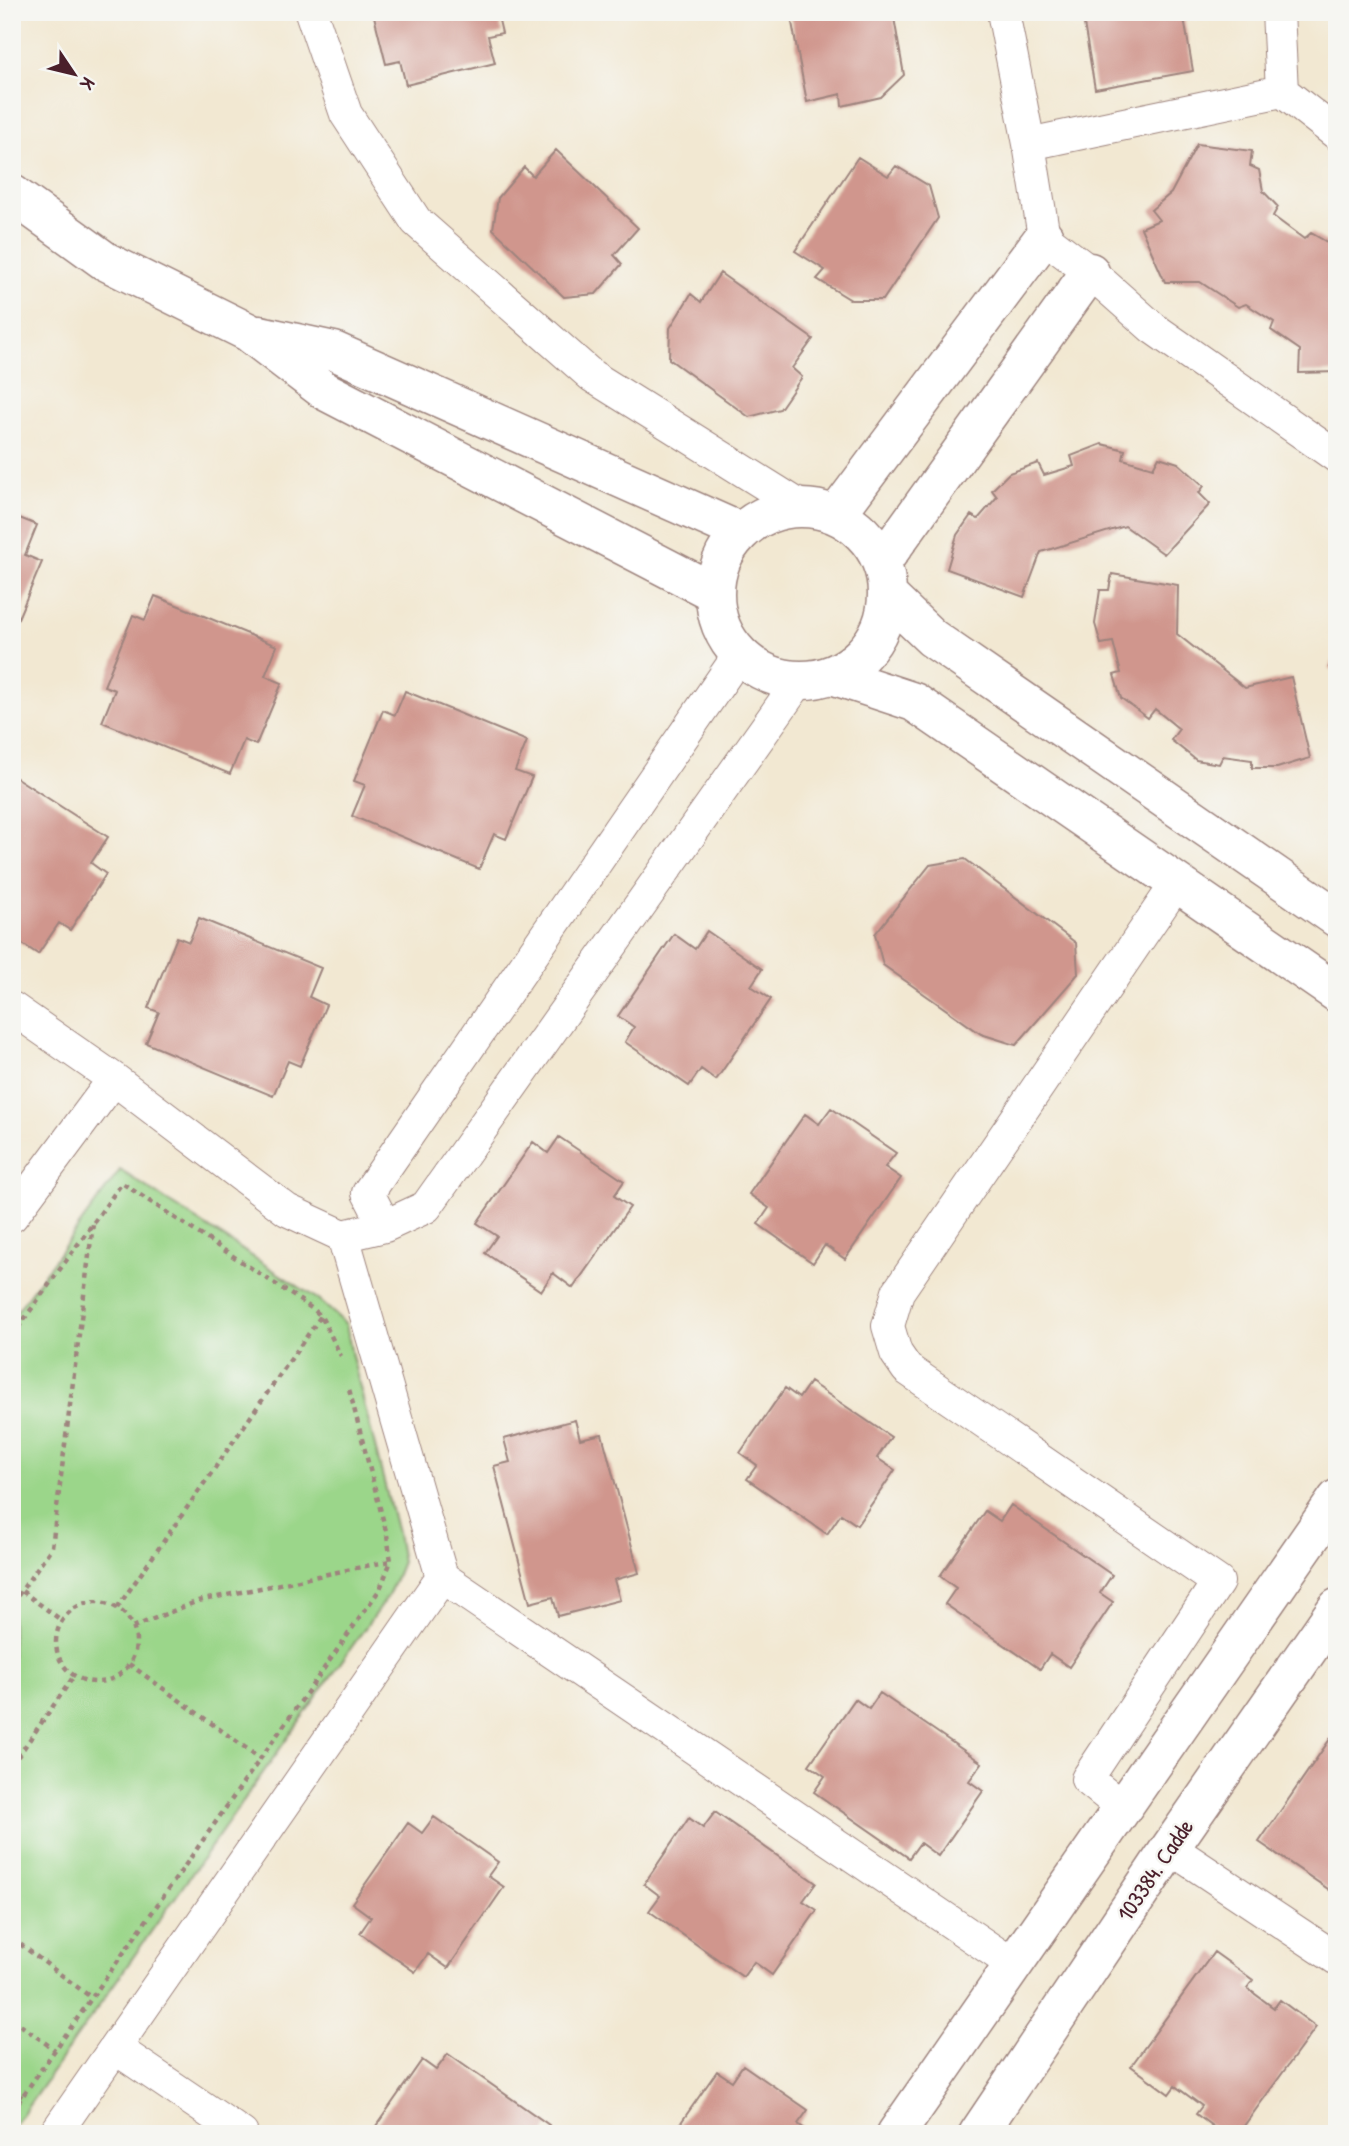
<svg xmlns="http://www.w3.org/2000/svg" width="1349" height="2146" font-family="'Patrick Hand',sans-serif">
	<rect width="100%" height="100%" fill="#f6f6f2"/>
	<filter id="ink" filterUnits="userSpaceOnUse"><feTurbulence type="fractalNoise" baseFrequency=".0143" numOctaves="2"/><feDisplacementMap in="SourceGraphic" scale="14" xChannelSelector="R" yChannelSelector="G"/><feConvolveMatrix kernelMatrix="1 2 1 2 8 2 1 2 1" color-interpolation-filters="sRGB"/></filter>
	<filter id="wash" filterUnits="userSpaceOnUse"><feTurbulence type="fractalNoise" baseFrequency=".00686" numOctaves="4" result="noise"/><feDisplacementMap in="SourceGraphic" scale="28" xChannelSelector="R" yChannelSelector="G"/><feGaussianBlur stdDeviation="1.57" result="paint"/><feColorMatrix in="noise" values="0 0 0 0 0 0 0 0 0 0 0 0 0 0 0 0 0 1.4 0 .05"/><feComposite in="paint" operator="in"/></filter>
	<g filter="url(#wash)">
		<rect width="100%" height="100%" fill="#f2e8d2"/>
		<path fill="#9bd68a" stroke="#727a5a" stroke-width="2" d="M1331,12H1337V86L1332,82Z
			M120,1170L319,1300L346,1324L352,1356L397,1533L402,1562L389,1594L12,2129V1318Z"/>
		<g id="blocks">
			<path fill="#d0968d" d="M373,12H497L502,33L488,36L495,63L406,85L400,61L386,64Z
				M790,12H893L904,75L881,97L842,106L841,94L807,102Z
				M1082,12H1183L1193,71L1095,89Z
				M1197,144L1252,151L1250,166L1259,170L1263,191L1278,207L1273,216L1304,239L1311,233L1332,245L1337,243V372L1299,373L1300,350L1271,330L1274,322L1246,304L1238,307L1200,282H1165L1141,228L1159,220L1151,210L1171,193Z
				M556,150L638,228L614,255L622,264L596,294L564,297L493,229L498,198L524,167L533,176Z
				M858,157L888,176L896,166L929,186L938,218L883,300H851L817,279L825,270L795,251Z
				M720,273L813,339L792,368L802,377L780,409L749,417L669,359L670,328L691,294L701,302Z
				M1102,444L1125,450L1123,459L1153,468L1159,457L1178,463L1204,486L1199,493L1210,504L1164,554L1125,526L1041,552L1024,597L947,569L957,535L971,515L978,519L997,497L992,490L1009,473L1038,463L1044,475L1074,466L1071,456Z
				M12,515L37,525L25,555L42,562L16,623L12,622Z
				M1112,574L1178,585L1177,634L1245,688L1291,677L1310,758L1277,768H1252V760L1223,756L1219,764L1196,760L1171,740L1179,729L1155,709L1148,718L1121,698L1114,675L1121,673L1113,642L1101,644L1095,624L1100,590H1109Z
				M155,596L277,646L265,676L282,683L256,745L244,740L230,774L102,722L115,690L104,686L133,615L145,620Z
				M1337,656V673L1329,667Z
				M405,691L527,741L515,771L532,777L506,839L494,834L479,869L352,816L365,785L354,781L383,710L395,715Z
				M12,775L108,837L91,863L106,874L70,930L59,923L38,954L12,937Z
				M965,859L1076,943L1078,974L1016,1045L981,1034L883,965L875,934L930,865Z
				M199,918L321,968L309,997L326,1005L300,1066L288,1061L273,1096L146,1043L159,1012L148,1008L177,937L189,942Z
				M707,931L762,969L751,986L771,999L716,1080L701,1069L689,1086L625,1042L634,1027L618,1016L674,934L695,949Z
				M831,1108L896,1153L885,1167L901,1178L845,1259L825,1245L813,1263L758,1224L769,1208L749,1194L805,1114L819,1124Z
				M559,1137L624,1181L614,1196L630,1207L573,1288L553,1273L541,1291L485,1253L497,1236L477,1223L533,1142L548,1153Z
				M810,1382L891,1437L877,1458L895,1470L857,1525L841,1514L827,1534L747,1479L757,1465L740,1453L785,1388L799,1398Z
				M575,1420L580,1439L602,1434L639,1573L614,1580L620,1600L558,1616L553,1597L530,1603L494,1466L510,1462L504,1439Z
				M1011,1505L1112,1575L1100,1593L1113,1602L1069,1667L1050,1654L1040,1669L945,1604L956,1588L940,1576L985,1511L1000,1521Z
				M880,1693L982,1763L969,1781L983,1791L938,1856L920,1843L909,1858L814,1792L825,1776L809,1765L855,1699L869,1709Z
				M1337,1729V1895L1259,1842Z
				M715,1812L816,1883L803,1901L817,1910L772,1975L754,1962L743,1977L649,1911L660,1896L644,1884L689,1818L703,1828Z
				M434,1817L498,1862L488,1876L504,1887L448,1968L428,1954L415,1972L360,1933L371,1917L352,1903L408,1823L422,1833Z
				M1214,1952L1253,1980L1247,1988L1274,2008L1280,2000L1316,2027L1238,2134H1223L1196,2114L1202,2106L1175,2086L1169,2094L1131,2066Z
				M448,2054L549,2125L543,2134H387L376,2126L422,2060L436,2070Z
				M743,2065L808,2110L798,2124L812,2134H673L717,2071L732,2081Z"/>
		</g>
	</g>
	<g filter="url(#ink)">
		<use href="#blocks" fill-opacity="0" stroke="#9e847e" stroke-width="2"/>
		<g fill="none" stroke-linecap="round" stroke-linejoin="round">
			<defs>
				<path id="minor" d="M311,12L346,114L416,221L592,376L803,508
					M1003,12L1029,144L1044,237L1090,272L1153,328L1337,457
					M1278,12L1282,91L1337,134
					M1029,144L1282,91
					M12,1008L114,1079L287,1210L343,1236L385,1226L426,1207L799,681
					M12,1216L114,1079
					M385,1226L368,1193L739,655
					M442,1577L1014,1965
					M1123,1808L1087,1779L1218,1582L907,1369L896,1353L888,1326L898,1292L1177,883
					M1170,1848L1337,1959
					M115,2048L242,2134
					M55,2134L442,1577L343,1236"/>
				<path id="tertiary" d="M12,194L105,261L248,332L325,391L715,593
					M260,335L334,351L741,532
					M715 594a86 86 0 1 1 172 0a86 86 0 1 1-172 0Z
					M836,515L1044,237
					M882,562L1090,272
					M888,596L932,638L1337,918
					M832,675L914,702L1337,993
					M896,2134L1337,1499
					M978,2134L1170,1848L1337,1608"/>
			</defs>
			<use href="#minor" stroke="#9e847e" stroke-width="34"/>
			<use href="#tertiary" stroke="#9e847e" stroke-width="41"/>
			<path stroke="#9e847e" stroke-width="4.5" stroke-dasharray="5 5" stroke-linecap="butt" d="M12,1336L122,1183L313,1309L321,1316L341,1356
				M22,1591L61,1620
				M56 1642a40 40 0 1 1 80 0a40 40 0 1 1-80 0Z
				M12,1604L52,1547L93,1224
				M117,1608L321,1316
				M133,1627L198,1601L390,1561
				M129,1664L261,1759
				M12,1765L74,1676
				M12,1938L92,1998
				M12,2019L55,2050
				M12,2090L22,2097
				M12,2111L380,1589L391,1561L387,1535L348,1385"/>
			<use href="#minor" stroke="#fff" stroke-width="32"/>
			<use href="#tertiary" stroke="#fff" stroke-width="38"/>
		</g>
	</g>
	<g text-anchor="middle" stroke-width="5" stroke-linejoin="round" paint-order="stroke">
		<g font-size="23" fill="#4a1f2b" stroke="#f6f6f2">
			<text transform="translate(1155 1870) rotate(-56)" y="8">103384. Cadde</text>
		</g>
	</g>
	<rect width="1349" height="2146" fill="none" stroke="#f6f6f2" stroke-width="42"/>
	<g transform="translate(74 74) rotate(125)" stroke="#f6f6f2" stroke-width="5" paint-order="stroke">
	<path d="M0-5L12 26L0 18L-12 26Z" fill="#4a1f2b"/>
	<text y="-10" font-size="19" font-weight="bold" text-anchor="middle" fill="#4a1f2b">K</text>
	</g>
</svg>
